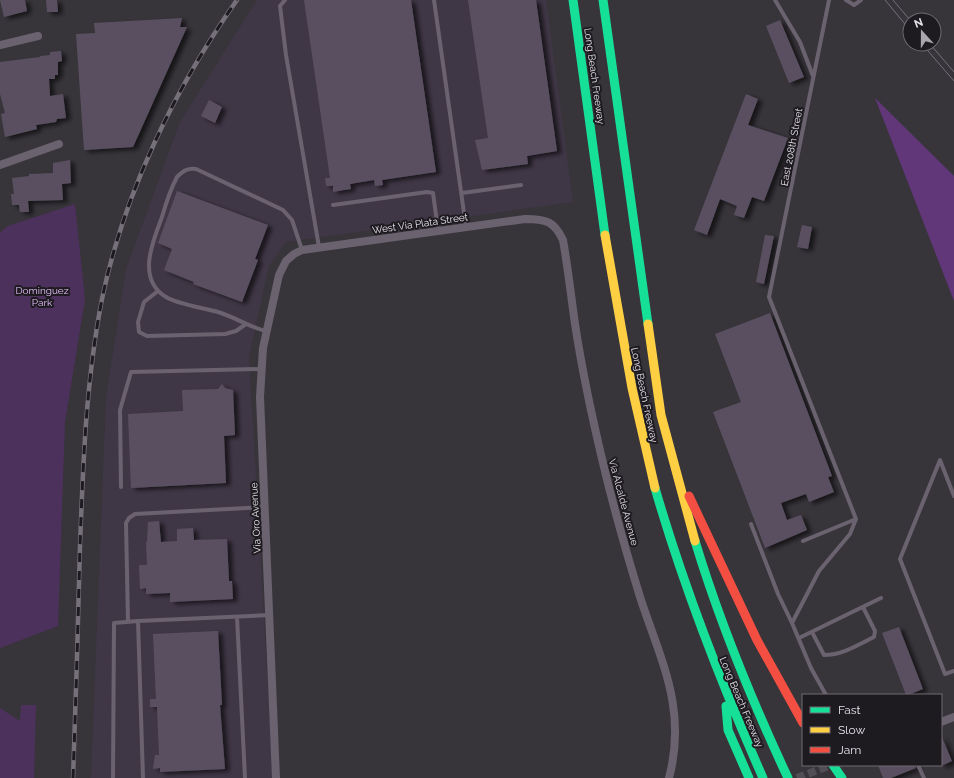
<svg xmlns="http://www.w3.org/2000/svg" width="954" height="778" font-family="Raleway,sans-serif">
	<defs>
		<filter id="shadow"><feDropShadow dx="4.5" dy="2.5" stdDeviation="2" flood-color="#0009"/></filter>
	</defs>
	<rect width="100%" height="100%" fill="#37343a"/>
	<path fill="#403746" d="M257,0H546L573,202L286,242L269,266L249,357L273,778H91L106,397L126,269L180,122Z"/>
	<path fill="#4d315d" d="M75,204L85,299L65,422L58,626L0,648V233L8,226Z
		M21,705H36L34,778H0V708L20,721Z"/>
	<path fill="#613779" d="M875,98L954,176V301Z"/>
	<path fill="#5a5061" filter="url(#shadow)" d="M0,0H25L27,11L4,17Z
		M46,0H57L58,12H47Z
		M304,0H411L436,172L382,180L383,185L375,186L374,180L350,184L351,189L344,190L333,192V186H326L325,178H330Z
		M468,0H536L557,151L527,156L528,164L482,170L475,140L488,138Z
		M182,18L180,27H187L133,147L84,150L76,34L95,33L94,23Z
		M780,20L804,77L789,83L766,26Z
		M61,51L62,61L58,62V75H55V79H49L50,96L63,94L66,118L57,119L56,122L36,125L37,129L5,137L1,114L5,113L0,94V62L40,57V56L50,55V52Z
		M746,94L758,99L748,125L788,138L764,201L752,197L744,218L734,215L737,206L720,199L707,235L694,230Z
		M209,100L222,107L215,123L201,116Z
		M70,160L71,183L62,184L63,200L28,201L29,212H20L19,205H12L11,194H14L12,178L29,176V174L53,173V163Z
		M177,191L268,225L255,259L258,260L242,302L193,284L194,282L164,270L172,249L158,243Z
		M802,225L812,227L808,249L797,247Z
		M765,235L774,236L764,284L756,282Z
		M770,313L832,476L828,477L834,492L809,502L806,494L781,503L787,520L801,515L807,530L765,548L713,412L741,402L715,334Z
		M222,384L225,388L233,390L235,435L224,436L226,483L131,488L128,414L183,411L182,390L218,389Z
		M159,521L161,542L177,541V529L193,528L194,540L227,539L229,581H232L233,599L170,602V593L146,594V588L140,589L139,565H147L146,542H147L148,522Z
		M899,627L923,689L908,695H906L882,633Z
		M218,631L222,705H220L225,769L160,772V768L153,769L155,755H159L157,707H150V699H156L153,634Z
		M941,735L952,761L941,766Z
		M878,765H915L916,768L891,778H883Z"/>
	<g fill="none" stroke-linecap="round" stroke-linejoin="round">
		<path stroke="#524e55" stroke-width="8" stroke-dasharray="8 4" stroke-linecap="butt" d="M797,778L831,765"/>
		<path stroke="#6b6270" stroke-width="4" d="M285,0L280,6L286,55L319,247
			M434,0L466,227
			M775,0L800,42L813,76
			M846,0L854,5L861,0
			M462,193L521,185
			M333,205L427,192L433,193L438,230
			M158,291L144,302L138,322L139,332L147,336L225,334L236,331L246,324
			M266,331C249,327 235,317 218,312C204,308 177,304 166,297C136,279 153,241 162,217C166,203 170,190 177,177C183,171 187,168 196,169L283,210L292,220L302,250
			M121,487L120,410L131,372L261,369
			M954,496L940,460L900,559L945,674L954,671
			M751,524L778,594L792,623
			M803,541L856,519
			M237,617L245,778
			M128,622L126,523L129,518L135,514L264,507
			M812,632L824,655C842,655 858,645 874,637L875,631L863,607
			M799,638L881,598
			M826,695L811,668L792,623L819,571L850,534L856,519L769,297L829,0
			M918,765L924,778
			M113,778L114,623L138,621
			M143,778L138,621L270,615"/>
		<path stroke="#6b6270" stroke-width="8" d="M0,45L38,36
			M0,165L59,144
			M941,722L954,717
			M276,778L260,397L263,348L279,275L286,261L294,254L302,250L525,219C546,219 554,221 563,240C568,268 571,296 575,324C582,370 592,417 603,463C614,509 627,555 641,600C662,663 687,710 669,778"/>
		<path stroke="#16e098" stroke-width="9" d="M573,0L605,235
			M603,0L648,324
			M655,488C684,588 721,683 763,778
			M695,541C720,623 752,701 788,778
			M726,706L728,730L749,778
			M833,765L842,778"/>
		<path stroke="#ffcf43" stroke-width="9" d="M605,235L632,388L655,488
			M648,324L661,415L695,541"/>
		<path stroke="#f24e42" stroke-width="9" d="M689,496L757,640L803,723"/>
		<path stroke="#76707a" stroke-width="1" d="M885,0L910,30
			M893,0L910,20
			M922,44L954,81
			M930,44L954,72"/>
		<defs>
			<path id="rail" d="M73,778C76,701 78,623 80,546C83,463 86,380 102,299C124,193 175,88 237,0"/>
		</defs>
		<use href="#rail" stroke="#76707a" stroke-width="4.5"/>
		<use href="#rail" stroke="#1e1b20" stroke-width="3" stroke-dasharray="9" stroke-linecap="butt"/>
	</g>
	<g text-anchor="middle" stroke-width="4" stroke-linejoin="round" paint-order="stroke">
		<g font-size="10" fill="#e8e3eb" stroke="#1e1b20">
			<text transform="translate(595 76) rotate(82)" y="4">Long Beach Freeway</text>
			<text transform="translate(791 147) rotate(-79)" y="4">East 208th Street</text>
			<text transform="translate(420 223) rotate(-8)" y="4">West Via Plata Street</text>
			<text transform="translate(645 395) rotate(78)" y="4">Long Beach Freeway</text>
			<text transform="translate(624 502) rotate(75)" y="4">Via Alcalde Avenue</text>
			<text transform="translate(255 518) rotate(-93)" y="4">Via Oro Avenue</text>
			<text transform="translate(742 702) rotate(67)" y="4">Long Beach Freeway</text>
		</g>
		<g font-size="10" fill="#e3befa" stroke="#1e1b20">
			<text x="42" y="294">Dominguez<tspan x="42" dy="12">Park</tspan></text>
		</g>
	</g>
	<rect x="802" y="694" width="140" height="72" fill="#1e1b20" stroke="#6f6b71"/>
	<rect x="810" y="707" width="20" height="6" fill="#16e098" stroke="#6f6b71"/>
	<text x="838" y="714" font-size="12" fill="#e8e3eb">Fast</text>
	<rect x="810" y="727" width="20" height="6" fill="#ffcf43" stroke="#6f6b71"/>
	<text x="838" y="734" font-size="12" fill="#e8e3eb">Slow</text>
	<rect x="810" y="747" width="20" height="6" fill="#f24e42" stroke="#6f6b71"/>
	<text x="838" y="754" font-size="12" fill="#e8e3eb">Jam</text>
	<g transform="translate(922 32) rotate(339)"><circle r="19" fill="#1e1b20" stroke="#6f6b71"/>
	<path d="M0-3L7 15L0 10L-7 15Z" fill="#aaa6ad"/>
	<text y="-6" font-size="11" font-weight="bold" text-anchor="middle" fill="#e8e3eb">N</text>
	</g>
</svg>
